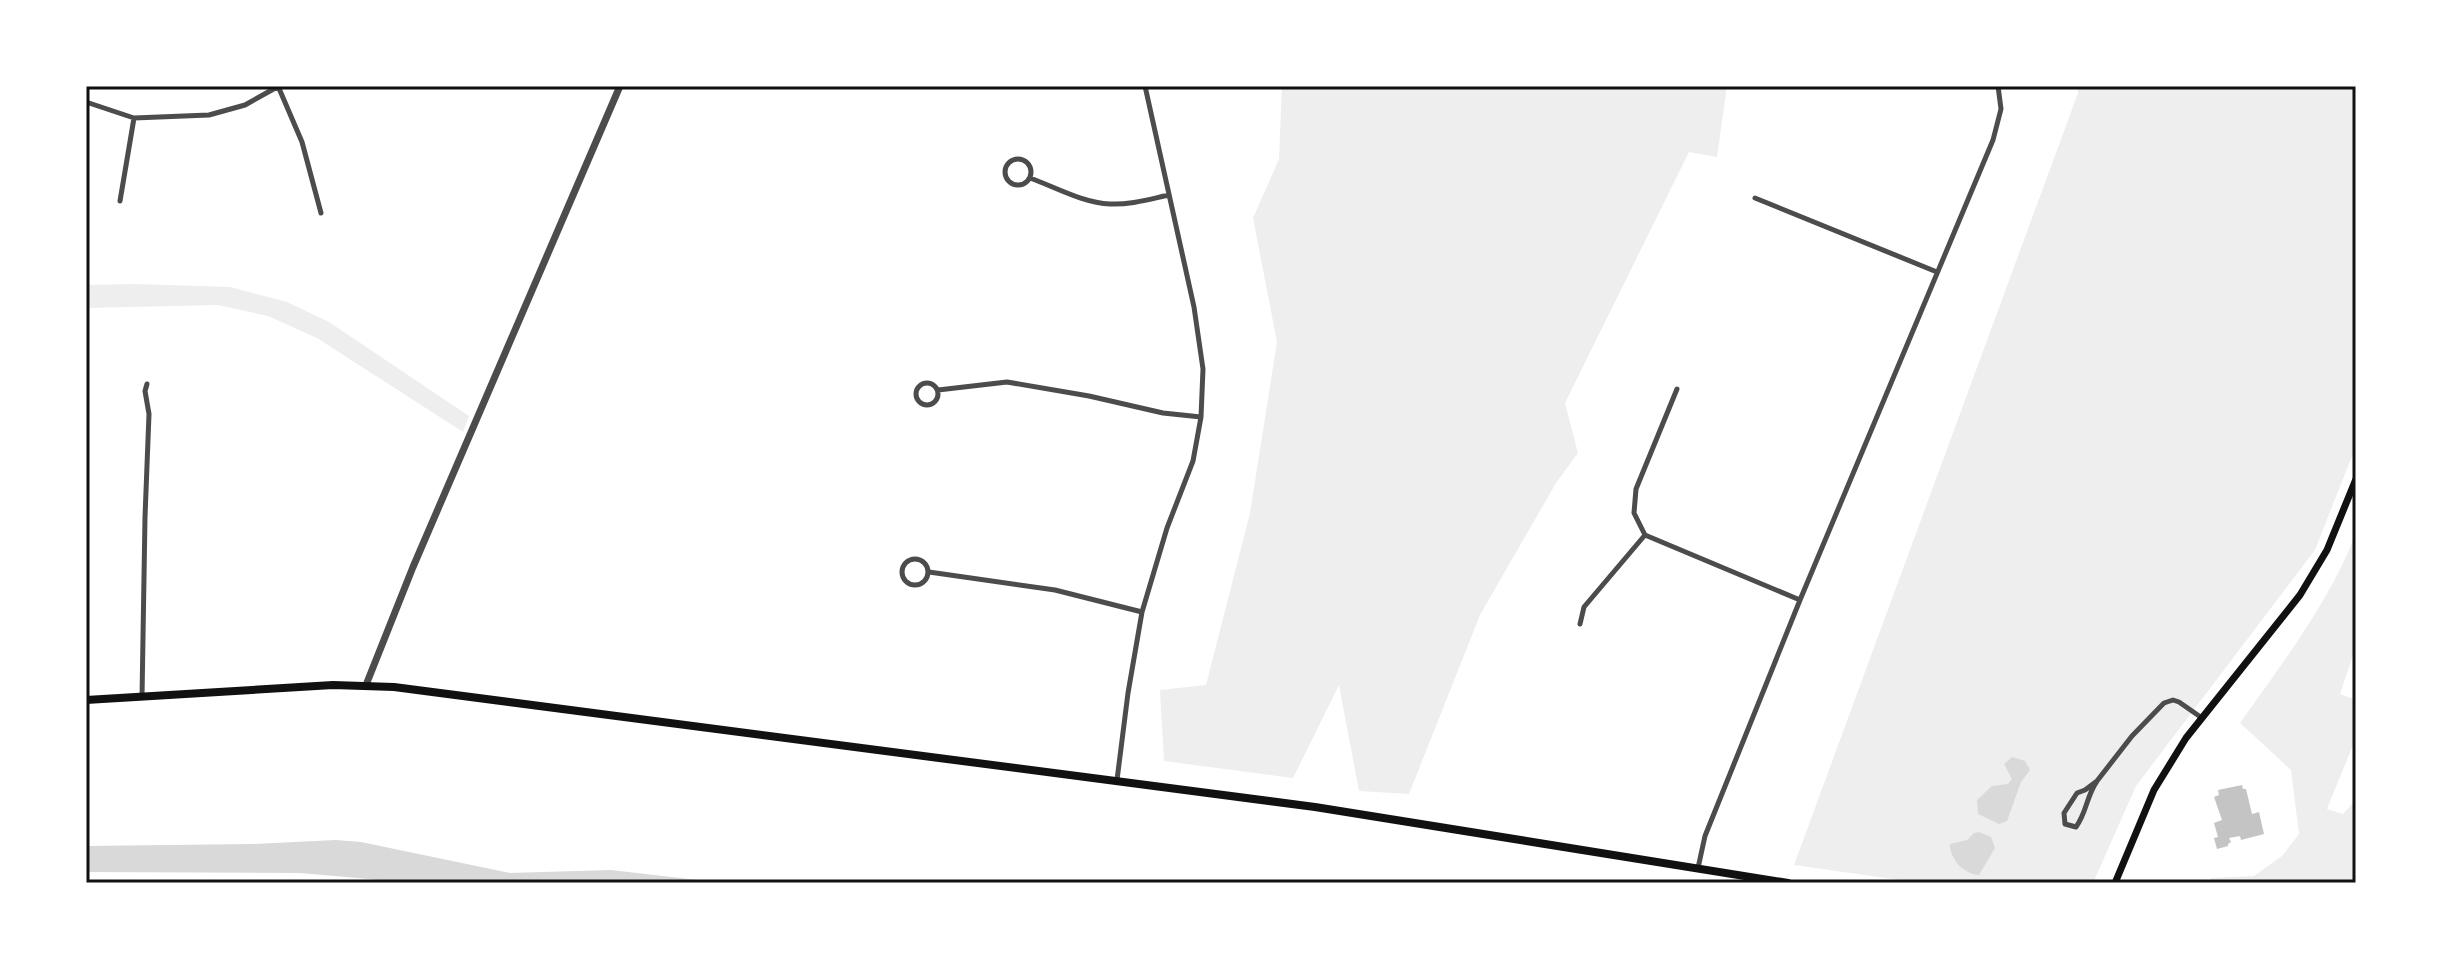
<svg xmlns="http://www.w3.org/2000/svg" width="2442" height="969" font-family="'Work Sans',sans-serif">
	<rect width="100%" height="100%" fill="#fff"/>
	<path fill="#eee" d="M1282,86H1727L1717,157L1689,152L1565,403L1578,453L1556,483L1480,615L1409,794L1359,791L1339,685L1293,778L1164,761L1160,690L1206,685L1250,513L1277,342L1253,218L1279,159Z
		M2077,86H2356V446L2315,550L2136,786L2093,883H1921L1794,865L2078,93Z
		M134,284L230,287L287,302L329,322L469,416L463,432L317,338L268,316L218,305L86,308V285Z
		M2356,533V646L2340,694L2356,700L2355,740L2327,809L2343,814L2356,800V883H2208L2211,878L2254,876L2282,856L2299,834L2291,770L2240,723C2283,662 2329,603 2356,533Z"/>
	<path fill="#d9d9d9" d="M2012,757L2025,761L2030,770L2021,782L2007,821L1999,824L1978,814L1977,800L1992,786L2008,784L2012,779L2004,764Z
		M1979,832L1991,837L1995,848L1979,875C1964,874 1950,860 1950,844L1967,840L1974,833Z
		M336,840L361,842L510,873L611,870L723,883H414L300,873L86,872V846L253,844Z"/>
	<path fill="#c4c4c4" d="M2242,785L2243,789H2246L2252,814L2259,812L2264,834L2241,840L2240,836L2229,838L2231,842L2228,844V846L2217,849L2214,838L2218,837L2214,823L2222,820L2214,797L2219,795L2218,790Z"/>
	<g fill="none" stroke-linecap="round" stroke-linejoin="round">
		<path stroke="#4c4c4c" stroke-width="5" d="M278,86L302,142L321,213
			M86,102L134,118L209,115L245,105L279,86
			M1005 172a13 13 0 1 1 26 0a13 13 0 1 1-26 0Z
			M1030,178C1055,187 1083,203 1110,204C1130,205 1150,199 1169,195
			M1755,198L1937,272
			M120,201L134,118
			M916 394a11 11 0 1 1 22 0a11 11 0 1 1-22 0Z
			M1677,389L1636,489L1634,513L1645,535L1800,600
			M938,390L1007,382L1089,396L1163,413L1201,417
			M902 572a13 13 0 1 1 26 0a13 13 0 1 1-26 0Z
			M929,572L1055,590L1142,612
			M1580,624L1584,607L1645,535
			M142,697L145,517L149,414L145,391L147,384
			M1117,780L1128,693L1142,612L1167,528L1193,461L1201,417L1203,369L1194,307L1145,86
			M2097,781C2086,797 2087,812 2076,827L2065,824L2064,813L2077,793L2085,790L2097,781L2132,736L2164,703L2173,700L2179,702L2202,718
			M1698,868L1705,836L1800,600L1993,140L2001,109L1998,86"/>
		<path stroke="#4c4c4c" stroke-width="7" d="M366,685L413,567L620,86"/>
		<path stroke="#111" stroke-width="7" d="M2115,883L2154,790L2186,738L2300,595L2327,550L2356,479"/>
		<path stroke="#111" stroke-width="8" d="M86,700L333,685L394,687L1315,807L1788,883"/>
	</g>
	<rect width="2442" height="969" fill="none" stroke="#ffffff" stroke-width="176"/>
	<rect x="88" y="88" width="2266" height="793" fill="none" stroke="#111" stroke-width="3"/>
</svg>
